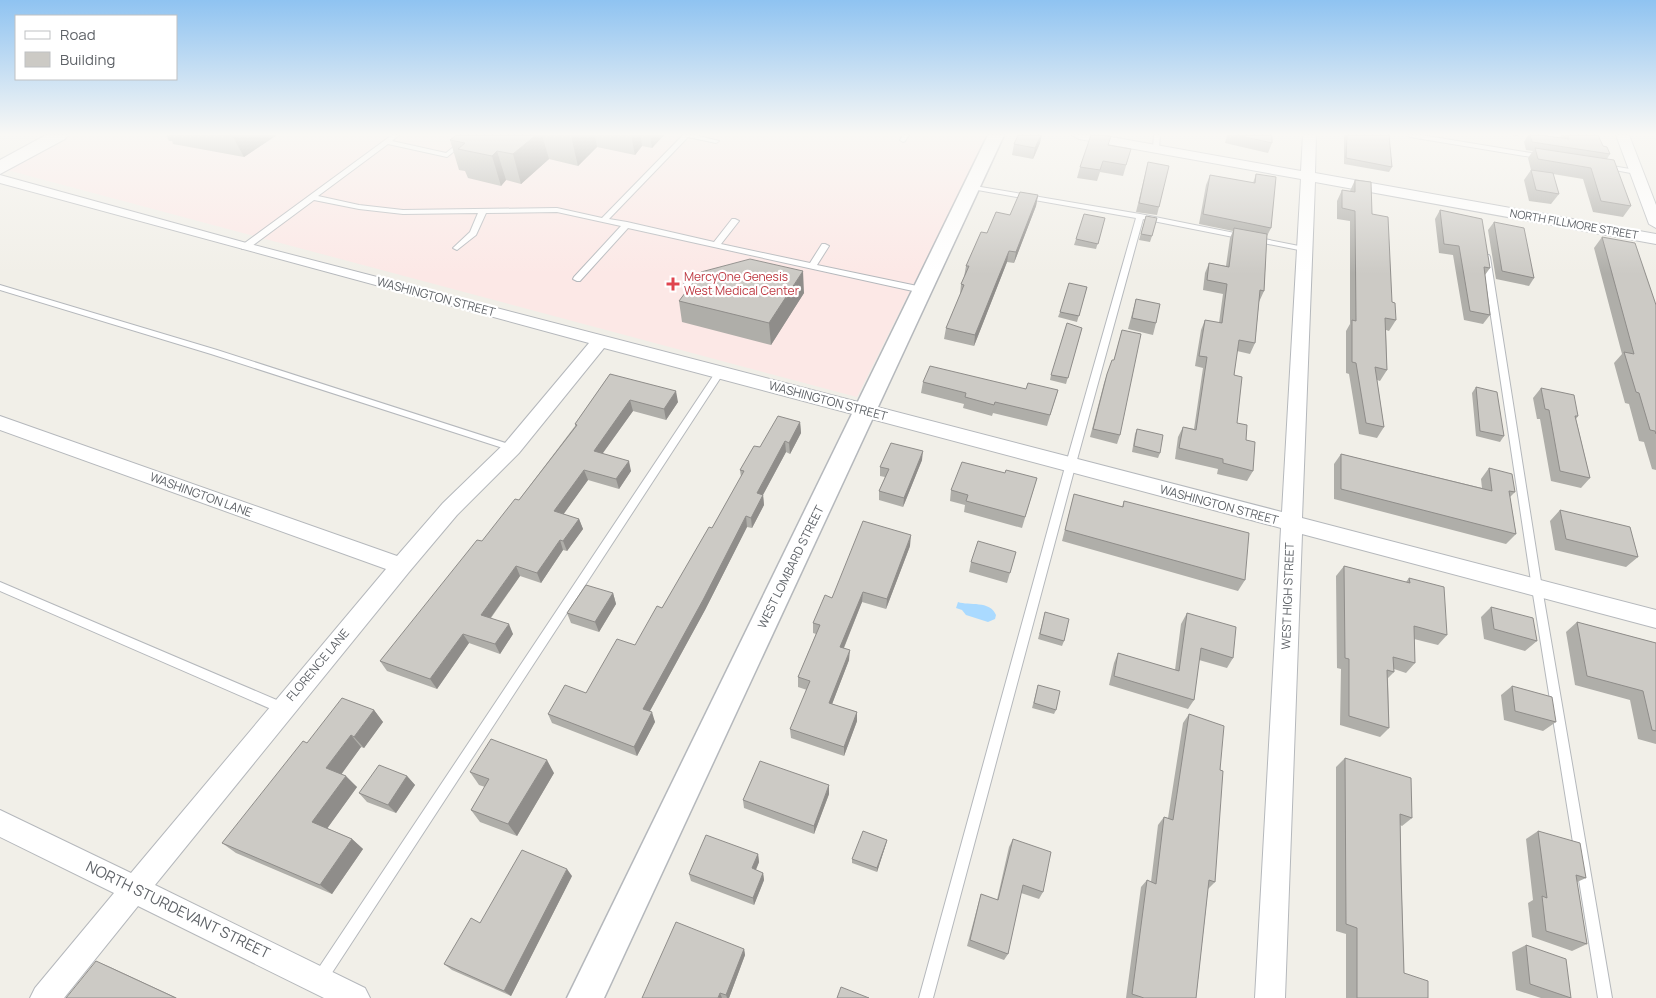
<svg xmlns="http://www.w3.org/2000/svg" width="1656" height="998" font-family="Manrope,sans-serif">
	<rect width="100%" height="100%" fill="#f1efe8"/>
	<path fill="#fce8e6" d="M69,135H988L857,397L7,170Z"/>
	<path fill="#aadaff" d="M958,602C969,606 990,600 996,615L995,619L988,622L966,615L962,610L956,608Z"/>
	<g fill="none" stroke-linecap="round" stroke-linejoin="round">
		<defs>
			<path id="service" d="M392,135H399L392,141L446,153L462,140L467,141L447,157L388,144L318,196L359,205L403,210L557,208L602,218L683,135H695L719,141L716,143L688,137L609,219L627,222L714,242L732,219H735L739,221L721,244L810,263L822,244H825L829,246L817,265L922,287L926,290L922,293L628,228L580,281H577L573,279L574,277L621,226L557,212L486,213L476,235L457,250L453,248L470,232L478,213L403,214L359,209L314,200L248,249H242V245Z
				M903,135H909L905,141L903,142L900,140Z
				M1154,135H1160L1159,148L1156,150L1153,148Z
				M1407,135H1421L1543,155L1546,157L1543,159L1410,137Z
				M1606,165L1636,170L1640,172L1636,174L1604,168L1603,167Z
				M969,185L1140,214L1304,247L1308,249L1304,251L1143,219L1075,467L933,998H919L1065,467L1136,218L972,189H969Z
				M1483,255H1489L1490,257L1542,588L1612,998H1598L1532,588L1482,257Z
				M685,282L704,283L708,285C703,289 689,288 684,284Z
				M0,285L217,350L515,446L517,448L515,450H509L211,354L0,290Z
				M720,369L724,372L723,374L324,985L319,987L314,985L312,980L314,975L717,370Z
				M0,582L286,704L288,708L286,712L282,713L278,712L0,591Z"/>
			<path id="minor" d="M1072,135H1100L1301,171L1303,135H1316L1315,173L1656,234V244L1315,182L1302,518L1656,610V628L1302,534L1285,998H1255L1281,528L604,348L519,453L457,515L409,572L155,885L365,988L370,998H324L138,906L64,998H30L35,988L114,893L0,837V810L131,873L386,569L0,430V416L397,556L443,503L505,443L589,343L0,183V175L250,244L1282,512L1301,179L1079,139Z
				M1616,135H1629L1656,205V228L1649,224Z"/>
			<path id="tertiary" d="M988,135H1004L604,998H567Z"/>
			<path id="secondary" d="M46,135H68L65,139L0,174V160Z"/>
		</defs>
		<use href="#service" stroke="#b5b8bc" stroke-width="2"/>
		<use href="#minor" stroke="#b5b8bc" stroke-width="2"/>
		<use href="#tertiary" stroke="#b5b8bc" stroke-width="3"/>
		<use href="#secondary" stroke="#b6babf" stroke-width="2"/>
		<use href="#service" fill="#fff" fill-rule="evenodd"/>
		<use href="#minor" fill="#fff" fill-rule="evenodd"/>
		<use href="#tertiary" fill="#fff" fill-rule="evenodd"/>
		<use href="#secondary" fill="#fff" fill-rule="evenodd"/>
	</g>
	<path fill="#afaea9" d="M166,135H277L244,157L173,144L172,141H169Z
		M456,135H664L652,148L642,146L635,155L597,147L578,166L549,159L521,184L506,180L501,186L468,178L465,171L459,170L450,140Z
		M1227,135H1272V143L1268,153L1225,143Z
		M1344,135H1389L1392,167L1389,172L1344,164Z
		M1507,135H1518L1517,136Z
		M1528,135H1540L1561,138L1560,135H1598L1603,146L1610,154L1607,159L1631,206L1623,217L1593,212L1583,179L1553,174L1559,194L1551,204L1529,201L1524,180L1531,170L1528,158L1533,151L1526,150L1524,142Z
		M1040,143L1033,159L1012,155L1014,144Z
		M1109,145L1131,149L1123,176L1100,172L1097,181L1077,178L1080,167Z
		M1148,162L1159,207L1157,215L1136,212Z
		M1256,174L1271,228L1267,236L1264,291L1259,302L1255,343L1250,354L1237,351L1234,375L1237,423L1246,440L1253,471L1247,481L1217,474L1218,469L1175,459L1178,437L1183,427L1194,429L1203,368L1195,366L1201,330L1205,320L1219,323L1223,294L1203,290L1205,273L1209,263L1226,266L1230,238L1233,231L1199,224L1206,185L1210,175L1253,183Z
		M1355,180L1372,214L1396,320L1389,331L1386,330L1387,370L1380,381L1377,380L1384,427L1377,438L1359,434L1349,374L1346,373V331L1350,324V221L1337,219V201L1342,190L1350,191Z
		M1038,195L1036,206L1014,263L1007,262L974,346L944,339L946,328L960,295L961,284L964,277L966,266L987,233Z
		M1440,210L1490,268L1485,275L1490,315L1483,324L1464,320L1453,255L1439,253L1435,219Z
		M1146,216L1152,236L1150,242L1139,240Z
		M1105,218L1096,249L1074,245L1076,239Z
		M1494,222L1534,278L1529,286L1496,279L1488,230Z
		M1602,237L1656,305V470L1652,469L1644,442L1639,441L1629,404L1625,403L1614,363L1622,354L1594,248Z
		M1087,287L1077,322L1058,317L1060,312Z
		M804,293L771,345L682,322L679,301Z
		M1136,299L1156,323L1153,335L1128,329Z
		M1082,328L1066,384L1050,380L1051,375Z
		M1122,330L1120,435L1117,444L1090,437L1104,383L1107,374L1114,360Z
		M610,374L678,402L666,420L633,411L603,453L631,471L619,489L588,480L563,514L579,519L583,529L567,551L563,550L541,583L520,576L491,618L513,634L500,654L469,643L437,689L387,671L380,661L482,541L519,500L575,426V424Z
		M923,382L1026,389L1058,390L1047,426L993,413L992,416L963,408L964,404L921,393Z
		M1476,387L1504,436L1500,442L1476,436L1472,393Z
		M1541,388L1578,416L1576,419L1590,478L1581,488L1551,481L1540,419H1537L1533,398Z
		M800,422L801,433L790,454L786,452L763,495L764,505L752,528L747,527L705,610L650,711L655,722L637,756L552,723L548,714L586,693L635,645L662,608L712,528L741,477L740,470Z
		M1137,429L1160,453L1158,458L1132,452L1135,434Z
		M1341,454L1482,488L1481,479L1489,468L1515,492L1510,497L1516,534L1506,544L1334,499V464Z
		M922,460L903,507L879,500V491L885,477L880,476V467Z
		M1005,473L1037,478L1022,528L964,512L965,505L950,501L951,490Z
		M1074,494L1122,507L1124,501L1245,580L1238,591L1062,541Z
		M1560,510L1638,557L1626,567L1555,550L1550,521Z
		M910,546L886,609L862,602L844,648L849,660L832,704L857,712V721L844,756L791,738L790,729L807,690L798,687V677L816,634L813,633V623L832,598Z
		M1016,552L1007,583L969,572L971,562Z
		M1344,566L1406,582L1409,578L1447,635L1438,645L1414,639L1415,663L1406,673L1394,669V672L1388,678L1389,728L1380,737L1340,725L1341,669L1337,668L1336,576Z
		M613,593L616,604L599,632L571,623L567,613Z
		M1491,607L1537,641L1525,651L1484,639L1481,617Z
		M1045,612L1064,641L1062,646L1038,639Z
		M1187,613L1233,658L1227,668L1199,660L1194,700L1188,709L1109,685L1114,663L1118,653L1175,670L1181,624Z
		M1577,622L1656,643V744L1638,739L1630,700L1575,685L1566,632Z
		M1038,685L1056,710L1054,714L1032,708Z
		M1512,686L1556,722L1543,731L1504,720L1501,695Z
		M374,710L383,722L364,748L361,747L341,774L357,787L327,828L352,839L363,849L332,894L236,853L222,843L307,743Z
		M1189,714L1220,770L1215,882L1208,889L1196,998H1126L1141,887L1147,880L1151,882L1158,825L1164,817L1168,818L1183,723Z
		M1345,758L1412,818L1402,826L1400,825L1404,973L1428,998H1346V934L1336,931V767Z
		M470,772L554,773L517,836L480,822L471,810L485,787L479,785Z
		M407,776L415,785L396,813L367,802L359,793Z
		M829,794L814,834L744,808L743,800Z
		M1538,831L1586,878L1577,882L1587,944L1572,951L1532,937L1528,903L1533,900L1526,839Z
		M1013,839L1043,892L1039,899L1021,893L1008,954L1004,960L967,946L979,901L981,894L997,900L1009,847Z
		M887,840L886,844L877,872L852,863V859Z
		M758,854L759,862L756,870L763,873L764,880L754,905L691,881L689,874Z
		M572,876L511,996L452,970L444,964L480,923Z
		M1526,945L1571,998H1541L1516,990L1512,952Z
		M744,949L745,955L729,998H642Z"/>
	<path fill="#8f8d8a" d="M236,135H277L244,157L233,137Z
		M536,135H542L549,159L521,184L513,154Z
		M573,135H595L597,147L578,166L571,136Z
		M631,135H641L642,146L635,155Z
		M650,135H664L652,148Z
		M1041,135H1042L1040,143L1033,159L1035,148Z
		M497,151L506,180L501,186L492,156Z
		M1038,195L1036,206L1014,263L1016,252Z
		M1009,251L1007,262L974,346L975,335Z
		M803,271L804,293L771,345L769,323Z
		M676,391L678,402L666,420L664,409Z
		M630,400L633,411L597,461L594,451Z
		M800,422L801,433L790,454L789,443Z
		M785,441L786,452L758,504L757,493Z
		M923,451L922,460L903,507L904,498Z
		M629,461L631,471L619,489L616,479Z
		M584,470L588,480L558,522L554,511Z
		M763,495L764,505L752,528L751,518Z
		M746,516L747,527L705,610L646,718L643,709Z
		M579,519L583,529L567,551L563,541Z
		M911,535L910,546L886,609L887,599Z
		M560,540L563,550L541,583L537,573Z
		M516,566L520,576L486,624L481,615Z
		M863,592L862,602L840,657V647Z
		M613,593L616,604L599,632L595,622Z
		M509,624L513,634L500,654L495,644Z
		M463,634L469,643L437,689L430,679Z
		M850,650L849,660L829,712V703Z
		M374,710L383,722L364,748L354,737Z
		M652,712L655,722L637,756L634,747Z
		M857,712V721L844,756V747Z
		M351,735L361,747L338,779L326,768Z
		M547,760L554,773L517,836L508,824Z
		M346,776L357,787L324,833L312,822Z
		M407,776L415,785L396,813L388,805Z
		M829,785V794L814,834V826Z
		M352,839L363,849L332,894L320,885Z
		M887,840L886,844L877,872V868Z
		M758,854L759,862L753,876L752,868Z
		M567,869L572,876L511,996L504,991Z
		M763,873L764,880L754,905L753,898Z
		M744,949L745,955L729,998H727L726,995Z
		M96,961L110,967L177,998H176Z
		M720,993L722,998H718Z"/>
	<path fill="#cccac5" stroke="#8f8d8a" d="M223,135H236L233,137Z
		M456,135H536L513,154L497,151L492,156L458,149L465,143L450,140Z
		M1018,135H1041L1035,148L1014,144Z
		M1091,135L1111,136L1108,145L1131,149L1126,165L1103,161L1100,170L1080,167Z
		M1236,135H1272V143Z
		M1347,135H1389L1392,167L1346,158Z
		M1530,135H1540L1569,139L1568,135H1598L1603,146L1607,147L1610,154L1532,142Z
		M1535,148L1614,160L1631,206L1601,201L1591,168L1538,159Z
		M1148,162L1169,166L1159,207L1139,203Z
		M1531,170L1553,173L1559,194L1536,190Z
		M1256,174L1276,177L1271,228L1203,214L1210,175L1255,183Z
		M1355,180L1371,182L1372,214L1388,217L1392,302L1395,303L1396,320L1385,318L1387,370L1375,367L1384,427L1366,423L1356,363L1352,362V320L1356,321L1355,211L1342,208V190L1355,192Z
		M1020,192L1038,195L1016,252L1009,251L975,335L946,328L964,285L961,284L969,266H966L981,232L987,233L996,212L1010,215Z
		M1440,210L1482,219L1490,268L1484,267L1490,315L1470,311L1459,246L1444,244Z
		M1084,214L1105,218L1098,244L1076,239Z
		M1146,216L1157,218L1152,236L1141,234Z
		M1494,222L1524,228L1534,278L1502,271Z
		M1234,228L1267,234L1264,291L1260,290L1255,343L1239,340L1234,375L1242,377L1237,423L1247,425L1246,440L1255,442L1253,471L1223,463V459L1179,448L1183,427L1196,430L1207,357L1199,356L1205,320L1222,323L1227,284L1207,280L1209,263L1229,267Z
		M1602,237L1635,243L1656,305V434L1655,431L1650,430L1639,393L1636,392L1624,352L1634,354Z
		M750,259L803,271L769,323L679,301L701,272Z
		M1069,283L1087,287L1079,316L1060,312Z
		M1136,299L1160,304L1156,323L1132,318Z
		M1067,323L1082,328L1068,378L1051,375Z
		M1122,330L1141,334L1120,435L1093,429L1107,374L1112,360H1114Z
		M930,366L1026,389L1028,383L1058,390L1050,415L995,402L994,405L965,397L966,393L923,382Z
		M610,374L676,391L664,409L630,400L594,451L629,461L616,479L584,470L554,511L579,519L563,541L560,540L537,573L516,566L481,615L509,624L495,644L463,634L430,679L380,661L477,540L482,541L515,499L519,500L577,425L575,424Z
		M1476,387L1497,392L1504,436L1480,431Z
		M1541,388L1574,395L1578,416H1575L1590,478L1560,471L1549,410L1545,409Z
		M778,416L800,422L789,443L785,441L757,493L763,495L751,518L746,516L703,600L643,709L652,712L634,747L548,714L565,685L586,693L617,639L635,645L657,606L662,608L709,527L712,528L744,471L740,470L754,446L760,447Z
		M1137,429L1163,435L1160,453L1134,446Z
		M891,443L923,451L904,498L879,491L889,469L880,467Z
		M1341,454L1492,491L1489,468L1512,474L1515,492L1509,491L1516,534L1341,489Z
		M962,462L1005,473L1006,470L1037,478L1025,517L966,501L968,495L951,490Z
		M1074,494L1123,507L1124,501L1249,533L1245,580L1065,530Z
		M1560,510L1630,527L1638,557L1566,539Z
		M863,521L911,535L887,599L863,592L840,647L850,650L829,703L857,712L844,747L790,729L810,681L798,677L820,625L813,623L825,595L832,598Z
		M978,541L1016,552L1010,573L971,562Z
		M1344,566L1410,583L1409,578L1444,587L1447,635L1414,626L1415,663L1393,657L1394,672L1387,670L1389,728L1349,716V659L1345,658Z
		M586,585L613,593L595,622L567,613Z
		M1491,607L1533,618L1537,641L1494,629Z
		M1045,612L1069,619L1064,641L1040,634Z
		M1187,613L1236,627L1233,658L1201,648L1194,700L1114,676L1118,653L1179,671Z
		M1577,622L1656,643V731L1652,730L1643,691L1587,676Z
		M1038,685L1060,691L1056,710L1034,703Z
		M1512,686L1552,697L1556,722L1515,711Z
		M342,698L374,710L354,737L351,735L326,768L346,776L312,822L352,839L320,885L222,843L303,741L307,743Z
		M1189,714L1224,726L1220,770L1223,771L1215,882L1209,880L1196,998H1144L1132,994L1147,880L1156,884L1164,817L1173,820Z
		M491,739L547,760L508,824L471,810L489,779L470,772Z
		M1345,758L1411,778L1412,818L1400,814L1401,872L1404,973L1428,981V998H1357V928L1346,924Z
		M760,761L829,785L814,826L743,800Z
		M379,765L407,776L388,805L359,793Z
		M863,831L887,840L877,868L852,859Z
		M1538,831L1580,843L1586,878L1576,875L1587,944L1546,931L1542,896L1547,898Z
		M706,835L758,854L752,868L763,873L753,898L689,874Z
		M1013,839L1051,852L1043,892L1023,885L1008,954L970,940L981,894L998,900Z
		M522,850L567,869L504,991L444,964L471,918L480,923Z
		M676,922L744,949L726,995L720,993L718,998H642Z
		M1526,945L1566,959L1571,998L1530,984Z
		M96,961L176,998H66Z
		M841,987L869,998H837Z"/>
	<linearGradient id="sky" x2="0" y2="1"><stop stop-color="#8fc3f1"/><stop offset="0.49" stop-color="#f9f8f5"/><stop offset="1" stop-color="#f9f8f5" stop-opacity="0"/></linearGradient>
	<rect width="1656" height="274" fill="url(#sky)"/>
	<path fill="#e0444e" stroke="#fff" stroke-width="2" d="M670.5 276.5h5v5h5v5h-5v5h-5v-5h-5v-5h5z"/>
	<g text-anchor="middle" stroke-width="4.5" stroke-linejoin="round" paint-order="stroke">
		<g font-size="11" fill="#5f6368" stroke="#fff">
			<text transform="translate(1574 224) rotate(10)" y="4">NORTH FILLMORE STREET</text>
		</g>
		<g font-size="12" fill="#be3a42" stroke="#fff" text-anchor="start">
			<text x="684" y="281">MercyOne Genesis<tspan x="684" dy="14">West Medical Center</tspan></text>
		</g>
		<g font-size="12" fill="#5f6368" stroke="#fff">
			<text transform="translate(436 297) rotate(15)" y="4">WASHINGTON STREET</text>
			<text transform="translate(828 401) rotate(15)" y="4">WASHINGTON STREET</text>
			<text transform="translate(201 495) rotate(20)" y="4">WASHINGTON LANE</text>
			<text transform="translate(1219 505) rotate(15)" y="4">WASHINGTON STREET</text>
			<text transform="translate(791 567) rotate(-64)" y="4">WEST LOMBARD STREET</text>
			<text transform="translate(1288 596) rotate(-88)" y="4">WEST HIGH STREET</text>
			<text transform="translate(318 665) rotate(-50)" y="4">FLORENCE LANE</text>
		</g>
		<g font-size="15" fill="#5f6368" stroke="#fff">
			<text transform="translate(178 910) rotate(26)" y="5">NORTH STURDEVANT STREET</text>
		</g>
	</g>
	<rect x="15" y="15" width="162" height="65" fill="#ffffff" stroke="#bfc1c3"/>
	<rect x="25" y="31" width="25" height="8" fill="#ffffff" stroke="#bfc1c3"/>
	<text x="60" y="40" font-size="15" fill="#5f6368">Road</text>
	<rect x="25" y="52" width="25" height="15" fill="#cccac5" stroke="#bfc1c3"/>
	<text x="60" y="65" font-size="15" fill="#5f6368">Building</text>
</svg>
